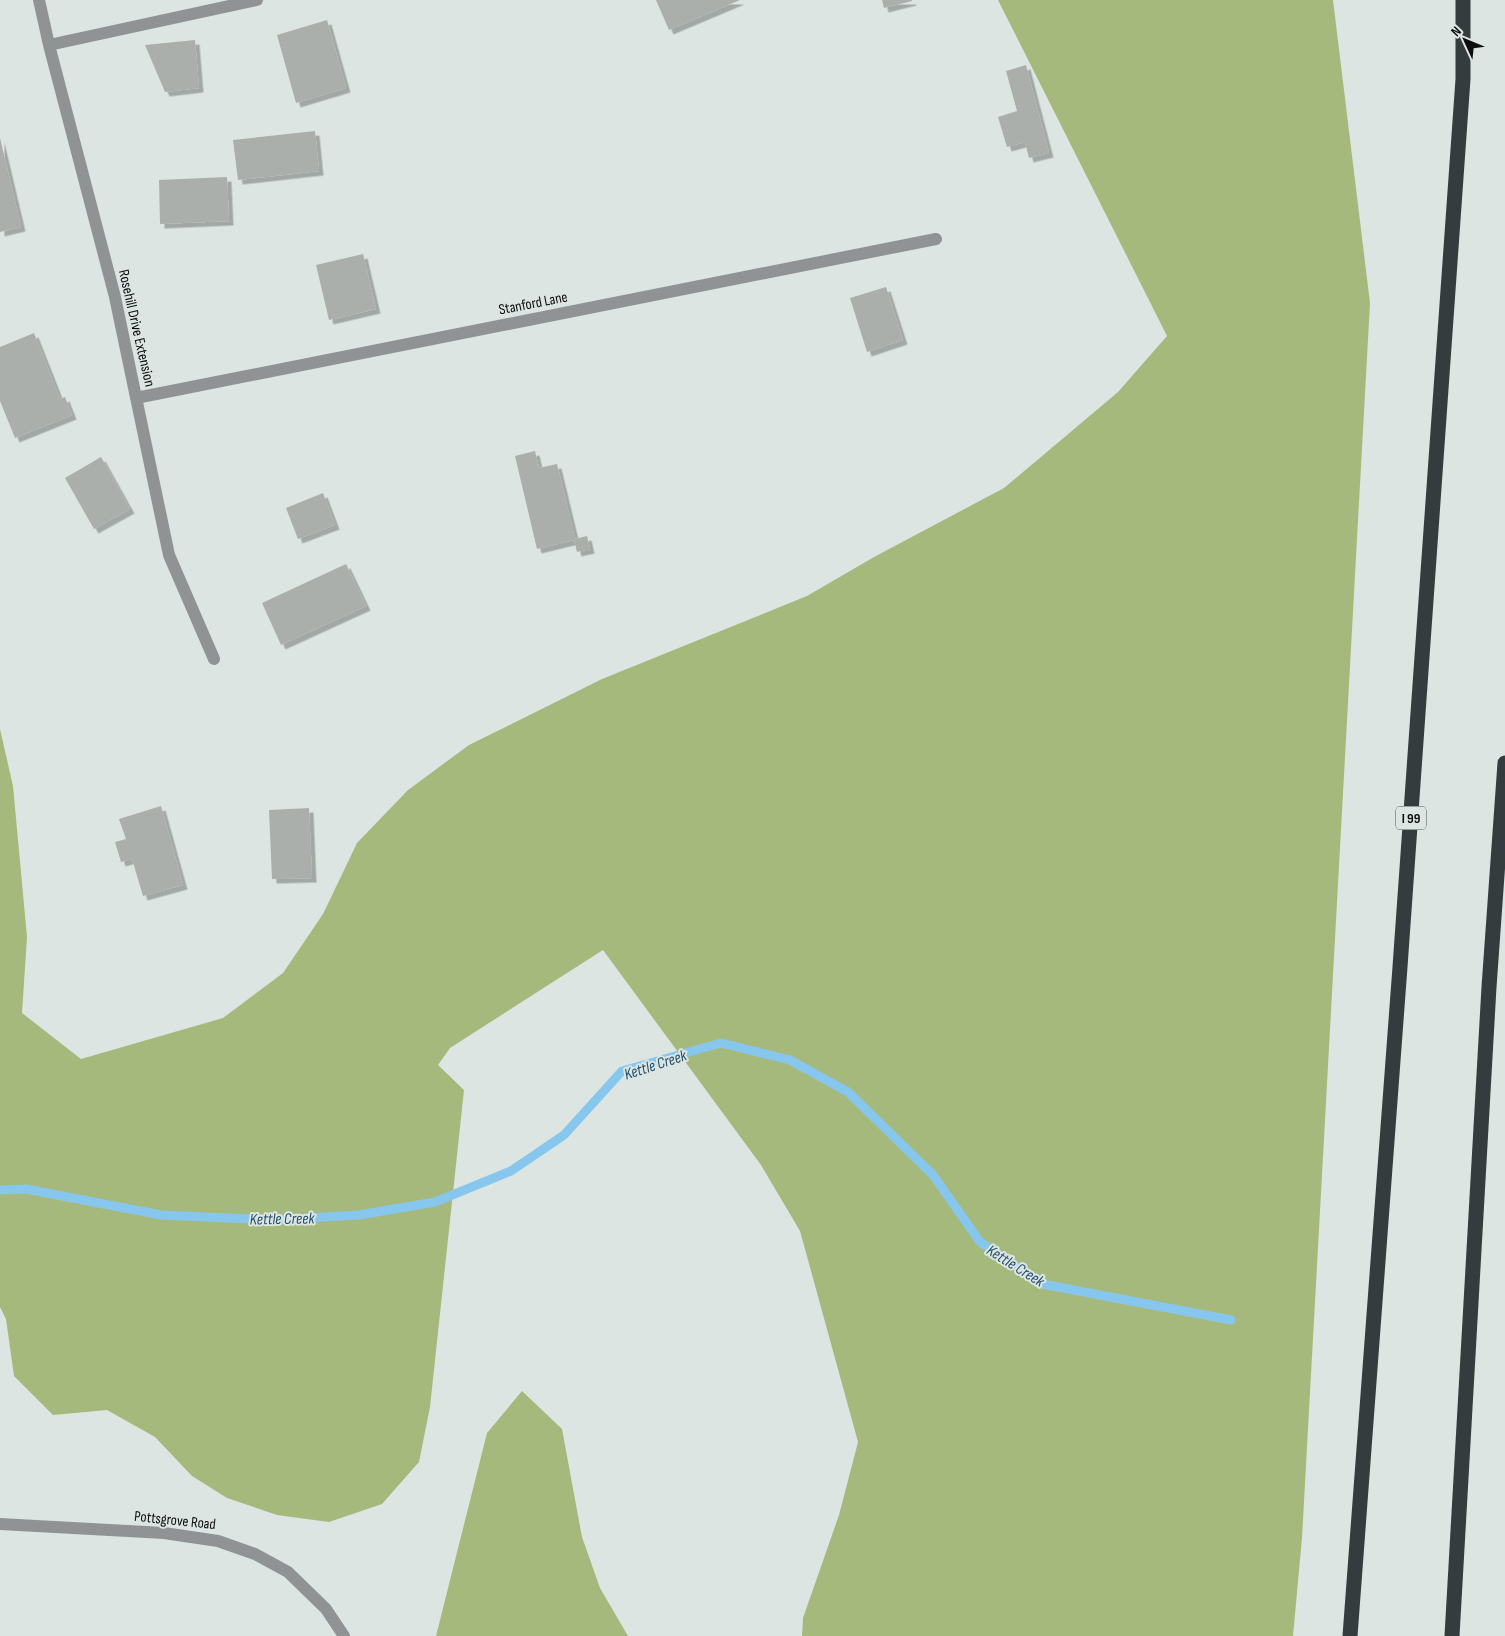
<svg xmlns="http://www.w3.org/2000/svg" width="1505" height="1636" font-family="'Sofia Sans Condensed',sans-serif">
	<defs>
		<filter id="shadow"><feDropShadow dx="4.5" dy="4.5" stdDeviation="0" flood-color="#0004"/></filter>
	</defs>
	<rect width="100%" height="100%" fill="#dde5e3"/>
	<path fill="#a6b97c" d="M998,0H1333L1370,303L1302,1538L1293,1636H802L803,1618L839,1515L858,1442L800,1231L761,1165L603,950L450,1048L438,1065L464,1090L430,1407L419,1462L382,1504L329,1522L277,1515L227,1498L192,1476L155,1437L107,1410L53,1415L14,1376L6,1319L0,1307V729L13,786L27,937L22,1013L81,1059L223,1018L283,973L323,914L357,843L408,790L469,745L602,679L807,596L874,557L1004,488L1118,392L1167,336Z
		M522,1391L562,1429L582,1537L600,1588L628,1636H436L487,1433Z"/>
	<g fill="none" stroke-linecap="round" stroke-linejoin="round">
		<path stroke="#87c7ee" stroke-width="9" d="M0,1190L26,1189L161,1215L276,1220L359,1215L435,1202L511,1171L564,1135L622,1071L721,1043L790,1060L848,1092L933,1175L980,1242L1042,1284L1231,1320"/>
	</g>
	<path fill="#aaafab" filter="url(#shadow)" d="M656,0H740L669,30Z
		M882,0H912V1L884,8Z
		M327,20L346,88L296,103L277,35Z
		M195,40L199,88L165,92L145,45Z
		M1026,65L1049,153L1029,158L1025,142L1007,147L998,117L1017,111L1006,71Z
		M315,131L319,171L238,180L233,140Z
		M0,138L21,227L0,232Z
		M227,177L229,221L160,224L159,180Z
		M363,254L376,309L329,320L316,265Z
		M886,287L903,340L867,352L850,298Z
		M34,333L60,399L65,397L72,415L15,438L0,401V347Z
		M535,451L539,468L557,464L575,539L587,536L590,549L577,552L574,540L537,549L515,456Z
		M101,457L130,509L94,529L65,478Z
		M323,493L335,525L298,539L286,508Z
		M346,564L366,606L281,645L262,603Z
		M161,806L183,885L143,896L132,859L121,862L115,842L126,839L119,819Z
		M309,808L312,878L272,879L269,810Z"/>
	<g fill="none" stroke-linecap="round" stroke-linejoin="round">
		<path stroke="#909394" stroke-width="12" d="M39,0L49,45L115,297L169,555L214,659
			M49,45L257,0
			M136,398L936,239
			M0,1524L164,1533L218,1541L255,1554L288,1572L326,1609L344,1636"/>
		<path stroke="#353c3d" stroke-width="15" d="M1350,1636L1400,967L1463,79V0
			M1452,1636L1489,987L1505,763"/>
	</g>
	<g text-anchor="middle" stroke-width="4" stroke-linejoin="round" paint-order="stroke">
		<rect fill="#dde5e3" stroke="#4a4e4d" stroke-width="1" x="1396" y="806.5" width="30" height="23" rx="4"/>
		<g font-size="14" font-weight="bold" fill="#0b0d0d">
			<text x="1411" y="823">I 99</text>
		</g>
		<g font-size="15" fill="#0b0d0d" stroke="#dde5e3">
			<text transform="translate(533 303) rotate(-11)" y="5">Stanford Lane</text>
			<text transform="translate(137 328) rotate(77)" y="5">Rosehill Drive Extension</text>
			<text transform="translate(175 1520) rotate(6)" y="5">Pottsgrove Road</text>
		</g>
		<g font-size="16" font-style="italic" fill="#1f506b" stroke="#dde5e3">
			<text transform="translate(655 1064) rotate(-18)" y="6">Kettle Creek</text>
			<text transform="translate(282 1218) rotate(-1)" y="6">Kettle Creek</text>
			<text transform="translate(1016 1265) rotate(32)" y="6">Kettle Creek</text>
		</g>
	</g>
	<g transform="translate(1465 40) rotate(314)" stroke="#dde5e3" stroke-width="4" paint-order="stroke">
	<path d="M0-4L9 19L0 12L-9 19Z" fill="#0b0d0d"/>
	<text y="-8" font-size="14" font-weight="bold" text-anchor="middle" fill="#0b0d0d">N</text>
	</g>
</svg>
